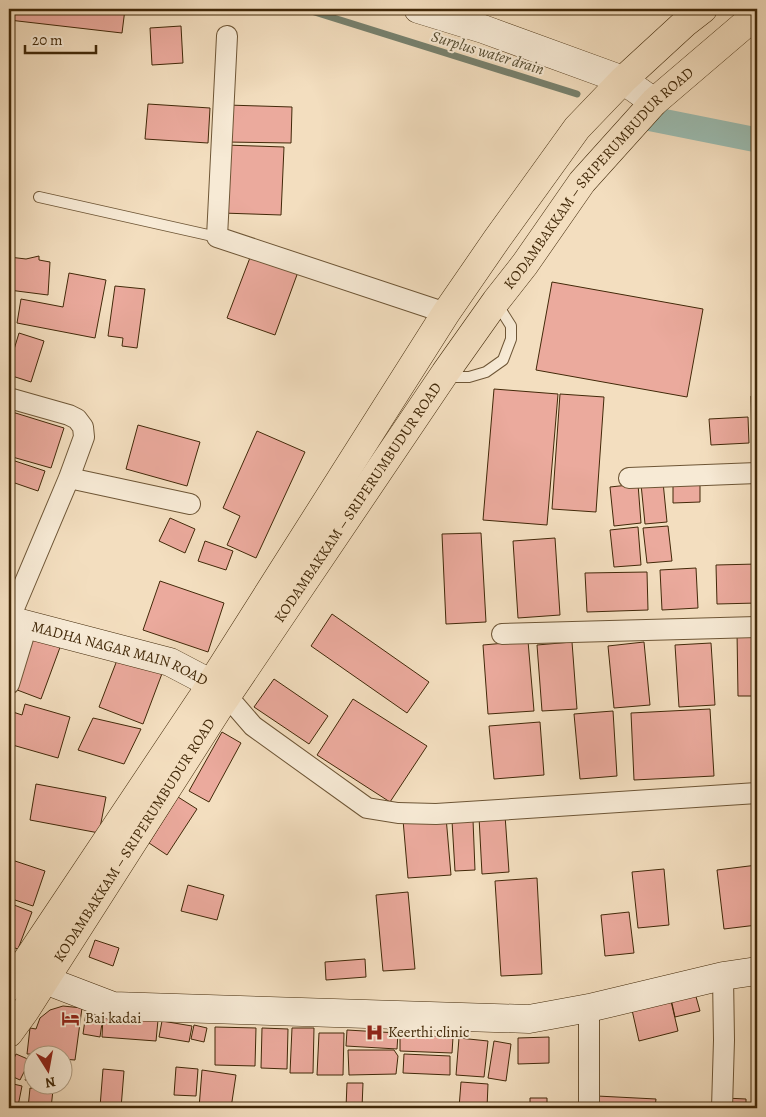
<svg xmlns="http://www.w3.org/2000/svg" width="766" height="1117" font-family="Alegreya,serif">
	<rect width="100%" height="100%" fill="#f3debf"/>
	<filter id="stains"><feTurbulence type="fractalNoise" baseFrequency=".004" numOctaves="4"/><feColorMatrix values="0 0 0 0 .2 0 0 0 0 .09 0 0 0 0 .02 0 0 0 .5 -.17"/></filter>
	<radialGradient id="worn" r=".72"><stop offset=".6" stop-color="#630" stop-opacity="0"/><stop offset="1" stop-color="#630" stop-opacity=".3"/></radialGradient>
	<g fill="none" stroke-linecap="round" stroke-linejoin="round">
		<path stroke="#77816e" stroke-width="7" d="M305,9L577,94"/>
		<path stroke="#9bbcb1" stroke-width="25" d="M647,118L757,140"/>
	</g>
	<path fill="#ebaa9d" stroke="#422909" d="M9,9H125L122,33L9,20Z
		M181,26L183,63L152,65L150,28Z
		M148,104L210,108L208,143L145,139Z
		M227,105L292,107L291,143L226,142Z
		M225,145L284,147L281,215L222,213Z
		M251,255L298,272L275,335L227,318Z
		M39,256V260L50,262L48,295L9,290V257L26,259Z
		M69,273L106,280L95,338L17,323L21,299L63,307Z
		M552,282L703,309L687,397L536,370Z
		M115,286L145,289L137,348L122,346L123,338L108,336Z
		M19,333L44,341L31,382L9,375V366Z
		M494,389L558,394L547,525L483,520Z
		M560,394L604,397L596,512L552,509Z
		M751,396H757V445L752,446Z
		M9,411L64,428L51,468L9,456Z
		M748,417L749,443L711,445L709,419Z
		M138,425L200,442L187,486L126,469Z
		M257,431L305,452L256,558L227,545L240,516L223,508Z
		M9,459L45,471L38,491L9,481Z
		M700,478V502L673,503V479Z
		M663,482L667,522L645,524L641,484Z
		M638,484L641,523L614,526L610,487Z
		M170,518L195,529L185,553L159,541Z
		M668,526L672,561L647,563L643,528Z
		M638,527L641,565L614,567L610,530Z
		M481,533L486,622L446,624L442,534Z
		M555,538L560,615L518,618L513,541Z
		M205,541L233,551L226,570L198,561Z
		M9,552L14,554L9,573Z
		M757,564V603L717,604L716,565Z
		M696,568L698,608L662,610L660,570Z
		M647,572L648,610L587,612L585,573Z
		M160,581L224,603L208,652L143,630Z
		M332,614L429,682L407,713L311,646Z
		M33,631L62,642L41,699L12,688Z
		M737,632H757V696H738Z
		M528,641L534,711L488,714L483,645Z
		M572,642L577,709L542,711L537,645Z
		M644,642L650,705L614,708L608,646Z
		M711,643L715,705L679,707L675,645Z
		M119,655L163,671L143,724L99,707Z
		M274,679L328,716L309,744L254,707Z
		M353,699L427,746L390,802L317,755Z
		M25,704L70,717L58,758L9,744L10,711L22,715Z
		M710,709L714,776L634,780L631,713Z
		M613,711L617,776L580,779L574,714Z
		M93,718L141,729L124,764L78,750Z
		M540,722L544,775L494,779L489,726Z
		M222,732L241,743L209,802L189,791Z
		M36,784L106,797L99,833L30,820Z
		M178,797L197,809L167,855L149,843Z
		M505,815L509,872L482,874L479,817Z
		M446,817L451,875L408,878L403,820Z
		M473,820L475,870L455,871L452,821Z
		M9,859L45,871L33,906L9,898Z
		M757,865V925L724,929L717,870Z
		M664,869L669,925L638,928L632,872Z
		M537,878L542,974L501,976L495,881Z
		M188,885L224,895L217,920L181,911Z
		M408,892L415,969L383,971L376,895Z
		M9,903L32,912L18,949L9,946Z
		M629,912L634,953L605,956L601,915Z
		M95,940L119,948L113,966L89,957Z
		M365,959L366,977L326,980L325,962Z
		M695,993L700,1011L675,1017L671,999Z
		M671,1001L678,1031L639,1041L632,1010Z
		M63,1006L82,1008L75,1060L62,1059V1054H27L30,1028L36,1029L40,1018L50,1010Z
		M86,1013L103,1016L100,1037L83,1034Z
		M103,1016L158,1020L156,1041L102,1037Z
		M162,1021L192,1026L189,1042L159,1037Z
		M194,1025L207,1028L204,1042L191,1039Z
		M215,1027L256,1028L255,1066L215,1065Z
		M262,1028L288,1029L287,1069L261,1068Z
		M292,1028H314L313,1073H290Z
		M347,1030L398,1033L397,1049L346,1046Z
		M319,1033H344L343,1075H317Z
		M400,1035L453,1037L452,1053L400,1051Z
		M549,1037V1063L518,1064V1038Z
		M459,1038L488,1041L484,1077L456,1075Z
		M494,1041L511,1044L506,1081L488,1078Z
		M348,1050H394L398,1056L396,1074L349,1075Z
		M16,1054L30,1060L20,1080L9,1075V1069Z
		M404,1054L450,1056V1075L403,1073Z
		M32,1065V1081L25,1080Z
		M176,1067L198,1069L196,1096L174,1095Z
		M103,1069L124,1071L121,1108L100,1107Z
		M202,1070L236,1075L231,1108H199Z
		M461,1082L488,1084L487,1108H459Z
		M9,1083L22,1086L18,1106L9,1105Z
		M347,1083H363L362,1108H346Z
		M30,1088L53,1090L51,1108H28Z
		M597,1096L656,1099L655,1108H597Z
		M530,1098H547V1108H530Z
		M725,1098L746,1099V1108H725Z"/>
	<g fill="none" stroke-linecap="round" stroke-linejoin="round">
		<defs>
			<path id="lane" d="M39,197L217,237
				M446,373L456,377H469L486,372L503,360L511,339V326L496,302"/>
			<path id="street" d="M227,36L217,237L446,313
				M9,398L69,415L77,419L83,427L84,437L69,478L9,620
				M69,478L190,504
				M629,478L757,473
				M502,634L757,627
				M9,684L27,625
				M227,696L253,726L367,808L398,813L436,814L757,793
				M589,1008V1108
				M722,1108L724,1040L723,976"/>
			<g id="secondary">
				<path d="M418,9L483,29L623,80L654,102"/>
				<path id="s1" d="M9,620L170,662L210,683L227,696"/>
				<path d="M25,966L45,980L113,1006L529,1019L589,1008L723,976L757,971"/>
			</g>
			<g id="primary">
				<path d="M9,987L202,698L446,313L497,239L577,128L623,80L685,23L703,9"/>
				<path id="s2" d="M9,1033L25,1011L218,709L445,373L496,301L525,264L582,182L654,102L757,14"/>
			</g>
		</defs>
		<use href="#lane" stroke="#6e5636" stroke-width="12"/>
		<use href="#street" stroke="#6e5636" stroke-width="22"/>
		<use href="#secondary" stroke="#422909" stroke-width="29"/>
		<use href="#primary" stroke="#422909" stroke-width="29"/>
		<use href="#lane" stroke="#f7ead5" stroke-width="10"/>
		<use href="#street" stroke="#f7ead5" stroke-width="20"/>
		<use href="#secondary" stroke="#f7ead5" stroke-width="28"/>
		<use href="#primary" stroke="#f3debf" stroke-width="28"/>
	</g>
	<defs>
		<symbol id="hotel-bare" viewBox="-9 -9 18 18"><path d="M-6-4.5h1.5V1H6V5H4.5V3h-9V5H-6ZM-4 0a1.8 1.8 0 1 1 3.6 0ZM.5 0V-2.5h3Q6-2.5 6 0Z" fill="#8f2418" stroke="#f7ead5" stroke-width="2.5" paint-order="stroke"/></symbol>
		<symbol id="hospital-bare" viewBox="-9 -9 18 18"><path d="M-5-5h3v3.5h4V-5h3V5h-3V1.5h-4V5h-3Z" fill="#8f2418" stroke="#f7ead5" stroke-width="2.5" paint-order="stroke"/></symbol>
	</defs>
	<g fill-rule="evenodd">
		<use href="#hotel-bare" x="58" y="1006" width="25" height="25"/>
		<use href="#hospital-bare" x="362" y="1020" width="25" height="25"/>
	</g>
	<g text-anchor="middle" stroke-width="4" stroke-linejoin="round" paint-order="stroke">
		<g font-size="15" fill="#422909" stroke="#f7ead5">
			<text dy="5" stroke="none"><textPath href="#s2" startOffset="1040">KODAMBAKKAM – SRIPERUMBUDUR ROAD</textPath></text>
			<text dy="5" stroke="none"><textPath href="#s2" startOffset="635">KODAMBAKKAM – SRIPERUMBUDUR ROAD</textPath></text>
			<text dy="5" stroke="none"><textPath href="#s1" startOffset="116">MADHA NAGAR MAIN ROAD</textPath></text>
			<text dy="5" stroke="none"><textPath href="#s2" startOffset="230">KODAMBAKKAM – SRIPERUMBUDUR ROAD</textPath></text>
		</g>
		<g font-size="15" fill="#422909" stroke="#f7ead5" text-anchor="start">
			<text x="85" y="1023">Bai kadai</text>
			<text x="388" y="1037">Keerthi clinic</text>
		</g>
		<g font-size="16" font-style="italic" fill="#584e33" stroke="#f7ead5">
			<text transform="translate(488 52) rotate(17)" y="6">Surplus water drain</text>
		</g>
	</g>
	<rect width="766" height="1117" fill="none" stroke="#f3debf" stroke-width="30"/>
	<rect x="10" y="10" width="746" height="1097" fill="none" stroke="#422909" stroke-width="2.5"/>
	<rect x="15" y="15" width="736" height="1087" fill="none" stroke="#422909"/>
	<g transform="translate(48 1070) rotate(169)"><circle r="24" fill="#f7ead5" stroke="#af9d83"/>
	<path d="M0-4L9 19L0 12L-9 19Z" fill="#8f2418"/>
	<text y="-8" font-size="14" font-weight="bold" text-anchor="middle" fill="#422909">N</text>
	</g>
	<path d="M25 45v8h71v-8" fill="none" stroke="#422909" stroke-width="2.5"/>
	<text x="32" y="45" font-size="15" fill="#422909" stroke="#f7ead5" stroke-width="4" paint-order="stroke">20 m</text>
	<rect width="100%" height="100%" filter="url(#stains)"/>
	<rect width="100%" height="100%" fill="url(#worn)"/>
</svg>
